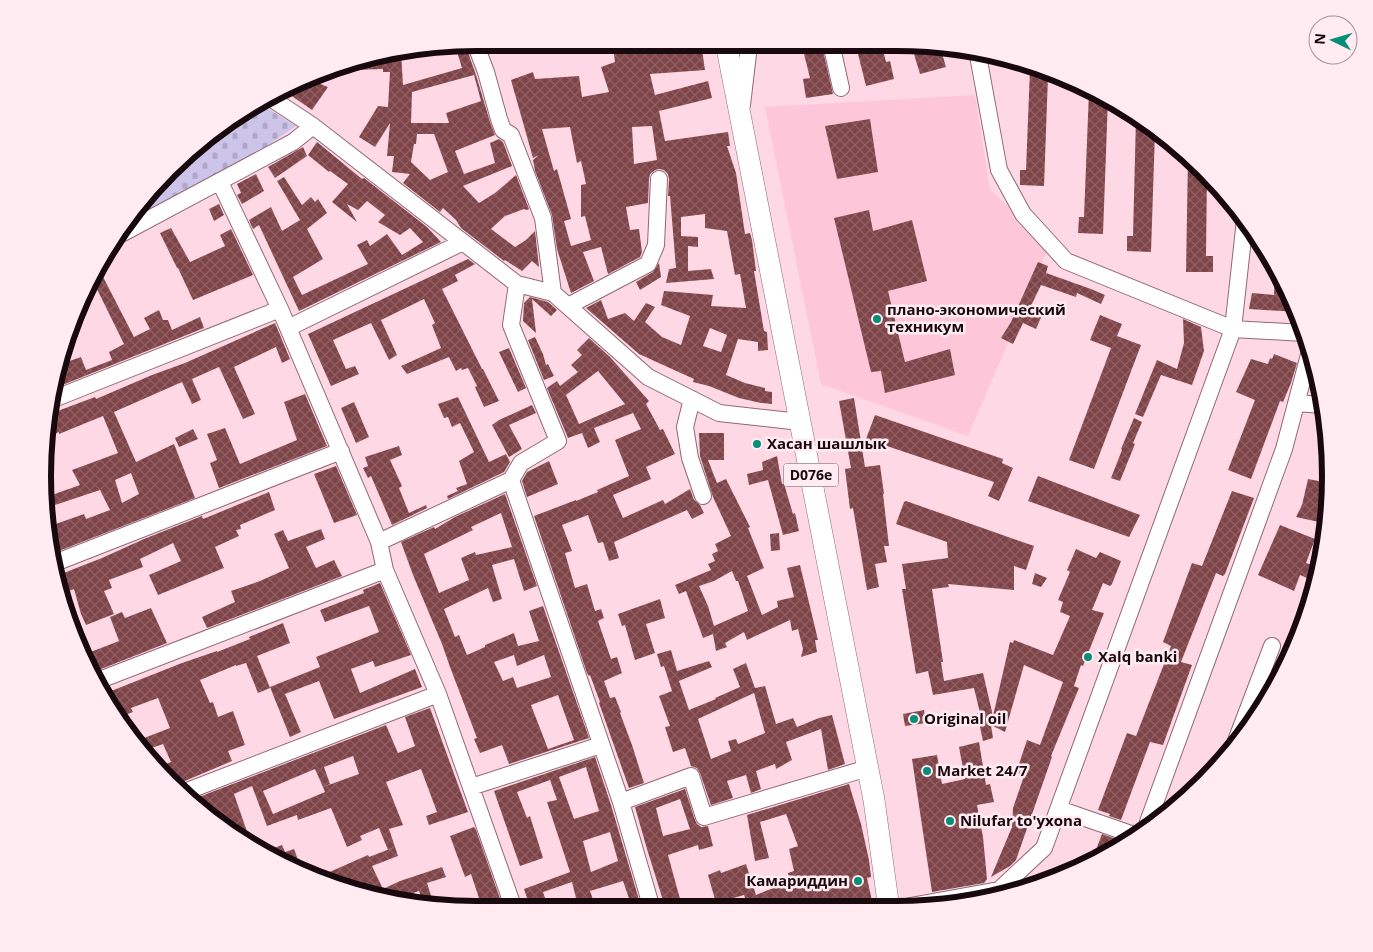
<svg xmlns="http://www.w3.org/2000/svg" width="1373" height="952" font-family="'Open Sans',sans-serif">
	<defs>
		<pattern id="cemetery-stones" width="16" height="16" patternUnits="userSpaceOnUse" patternTransform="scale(1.25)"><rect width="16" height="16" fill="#cdc4ea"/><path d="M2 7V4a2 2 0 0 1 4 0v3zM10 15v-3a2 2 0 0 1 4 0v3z" fill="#afa7c8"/></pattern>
		<pattern id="building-cross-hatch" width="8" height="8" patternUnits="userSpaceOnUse" patternTransform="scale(1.25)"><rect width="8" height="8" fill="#7f4448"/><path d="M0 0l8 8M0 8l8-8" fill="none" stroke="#8e6064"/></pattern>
	</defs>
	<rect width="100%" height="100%" fill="#ffd8e5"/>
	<path fill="#fec6d9" d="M975,95L990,189L1049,247L968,436L821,384L765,107Z"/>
	<path fill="url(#cemetery-stones)" d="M261,104L296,126L178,206L126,229L150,190L235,115Z"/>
	<path fill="url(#building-cross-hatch)" fill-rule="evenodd" d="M659,42H695V50H702L705,70L650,74L655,95L708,81L712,98L659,111L665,141L728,132L730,146H727L736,173L745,234L750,233L752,240L756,271H754L764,331L767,332L768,350L758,351V342L738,339L726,375L745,383L765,388V391L772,392V404L761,403L739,398L709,386L693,382L694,379L639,354L586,308L601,300L608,319L625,313L634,321L646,303L655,307L645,322L662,337L681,345L690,316L661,305L664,291L713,295L711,306L746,308L740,274L735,275L727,231L705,228V214L681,217V236L698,237V247L688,246V271L711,269L714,279L666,283L669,269L676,268L670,196H668L669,179L668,174L664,170L659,169L655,170L650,174L649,179L648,203L626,207L630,230L639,229L642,252L640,257L608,274L601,247L583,252L594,281L571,293L557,249L552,215L535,171L533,160L539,155L533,158L511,80L533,72L535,79L579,76L582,97L609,92L601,67L615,62L613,47L659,48ZM652,126L657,160L634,164L632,127ZM570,127L577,163L581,161L586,184L581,185V217L585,216L591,240L571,246L564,221L571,219L557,169L554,171L542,129ZM710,328L727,335L721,352L703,346Z
		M801,42H821L833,94L806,98L803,79L810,78Z
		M855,42H881L886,62L890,61L894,79L866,86Z
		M465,44L476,75L490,122L495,135L455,151L464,174L495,163L490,143L499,139L503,142L512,166L463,186L479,203L495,193L516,175L529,209L527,210L524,209L505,216L491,229L515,247L526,240L535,231L539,267L532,261L522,271L505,260L504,261L461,228L456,220L443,208L440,212L403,183L410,174L392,172L394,156H387L390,123L375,147L359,137L378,106L388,107L390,72H383V69L352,70L358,60L364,57L401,52L403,85L462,68L455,45ZM474,75L481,101L446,113L449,123H411L412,92ZM417,134H434L448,172L430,180L411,162L414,144H416Z
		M911,44L935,46L936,52L941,50L946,67L920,74Z
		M1030,69L1048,76L1044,186L1020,185V170H1026Z
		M313,81L328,87L312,110L286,92L303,85L308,89Z
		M1089,91L1108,98L1103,234L1078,233L1079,217H1084Z
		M1136,118L1155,132L1151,252L1127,251V236H1133Z
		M870,119L878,172L837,179L825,126Z
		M317,142L362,179L364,178L427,227L441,242L299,311L259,225L253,229L249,220L271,207L282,231L300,220L277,181L284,177L302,205L311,197L315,202L318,199L327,213L307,229L323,259L293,277L302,295L368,264L357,245L367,240L370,246L387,234L402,255L423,242L410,228L400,235L378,222L385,215L367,201L358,210L347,204L357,222L332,202L348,184L330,171L329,172L308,155Z
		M303,147L307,156L275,178L268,167Z
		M1188,157L1207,173L1206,256H1213V272H1186Z
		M256,174L264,191L242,204L237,195L241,193L237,184Z
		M219,204L224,215L214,221L209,209Z
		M869,210L873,231L912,220L927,281L888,291L905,362L950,349L955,375L885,393L881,371L871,372L834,218Z
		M171,228L190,262L225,246L220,235L231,229L253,275L193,300L178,268H177L160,233Z
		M468,259L475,264L455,275L458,281L442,289L482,369H483L499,401L484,407L475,387L477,386L468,368L462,370L461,368L456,371L449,357L407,374L401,366L441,348L432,325L435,323L424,299L381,320L397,355L389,360L371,323L333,340L346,369L355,366L359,374L331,386L308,334Z
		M1038,262L1048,266L1046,273L1091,289L1105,295L1101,304L1077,293L1076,297L1041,285L1030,308L1043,313L1036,329L1023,323L1013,344L1001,338L1011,322Z
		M659,263L661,277L640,290L636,282L653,272Z
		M1275,267L1298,310V312L1249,309L1252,293L1274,295Z
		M100,271L134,337L150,329L144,318L159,310L163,320H168L172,330L200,317L204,328L55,388L61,364L81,357L86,370L112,360L109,352L124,344L93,281Z
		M530,297L548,302L557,310L551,316L532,299L536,333L523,321L524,303Z
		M1100,315L1122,324L1117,336L1141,345L1094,469L1069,460L1111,348L1090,340Z
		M1183,319L1201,327L1204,351L1192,385L1161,375L1143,417L1135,414L1157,360L1177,369L1184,343Z
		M275,323L290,359L282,363L276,347L234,367L255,414L243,419L219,367L192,379L201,400L192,404L182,382L114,412L136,462L174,444L195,498L51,554L50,526L84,514L86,519L110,510L100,490L49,507V496L80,485L72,470L118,453L103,416L59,434V432L47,438L46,420L47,415L95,397L96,399L152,375L185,363ZM131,473L139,494L122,503L115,480Z
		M535,337L543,354L546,365L548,364L554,376L544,380L528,340Z
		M589,338L610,357L649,401L646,404L660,430L663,429L675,454L646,467L651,479L613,495L623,518L663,500L665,504L690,489L694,500L700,505L704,513L692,519L687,510L614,542L619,558L609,561L603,542L598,543L588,515L562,525L572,551L565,553L575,588L587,584L595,611L601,609L604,618L598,621L611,659L617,657L622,673L604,681L610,698L615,697L621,712L620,713L632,745L644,783L629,788L599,703L600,702L590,675L589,676L587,673L534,516L576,500V501L598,492L597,490L629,476L615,440L641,429L633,413L594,428L600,442L588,448L582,433L568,438L547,388L557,381L560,386L578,372L571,365L582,355L577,350ZM598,371L625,404L579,424L566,395Z
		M509,348L526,388L518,392L499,352Z
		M1274,354L1297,363L1291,383L1283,402L1280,401L1251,479L1228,470L1255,400L1236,392L1251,359L1268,364L1270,358L1272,359Z
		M305,394L327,446L219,488L210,463L217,460L207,434L225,428L240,464L297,440L284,402Z
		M458,397L489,462L506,454L510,462L504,472L448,499L447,496L458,491L456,488L467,484L459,461L474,452L460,423L452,427L448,417L444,418L438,404Z
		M854,398L865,467L880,465L884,494H883L889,546H884L887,562L875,564L879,587L867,590L853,508L850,509L845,469L851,468L839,401Z
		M354,402L369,437L356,443L341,408Z
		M532,405L536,413L509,425L522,449L509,457L492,425L499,420Z
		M875,415L1003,459L1002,463L1013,468L999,501L988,496L994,482L866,439Z
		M1134,418L1142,422L1133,443L1135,444L1120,481L1111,478L1122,450L1121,449Z
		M193,429L198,439L179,447L175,438Z
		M699,433H724V460H708L717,483L726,479L750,527L748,528L764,568L747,576L762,615L778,607L777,601L794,597L787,568L800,565L818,640H815L817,652L801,657L803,649L798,629L792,631L790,620L747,640L744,632L725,643L727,647L716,651L713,634L703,638L686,591L679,594L675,585L711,570L708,564L715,561L712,554L718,551L715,544L731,536L713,497L700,456ZM732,571L736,581H738L748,611L714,626L708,606L699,586L714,581Z
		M399,446L402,455L390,460L402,486L399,488L409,513L426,505L427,508L392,525L371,476L368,478L363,468L368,466L365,457Z
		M777,456L782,484H784L793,514L795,513L799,531L783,535L768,480L749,485L747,474L763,470L762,462Z
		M549,461L558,484L527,497L522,481L527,472Z
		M336,466L357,515L334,523L314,474Z
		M1038,476L1140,515L1129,537L1028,501L1037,478Z
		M1308,479L1329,483L1319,522L1296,517L1302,505Z
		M1232,491L1254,498L1225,574L1223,576L1216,573L1181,662L1192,665L1163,745L1150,742L1121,820L1109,816L1110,814L1098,810L1127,733L1136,736L1171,646L1163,642L1192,563L1202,566Z
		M269,492L275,510L240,525L241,529L236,530L239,536L215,547L224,568L158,595L149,575L181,561L173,543L140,559L143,567L109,580L112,588L104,591L114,614L86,625L81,614L74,589L62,594L56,576L102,558L144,539L202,516L203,519Z
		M505,494L537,586L524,591L514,559L492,565L502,599L493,602L488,588L444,609L455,637L459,635L467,655L485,647V645L514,633L518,646L539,641L529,611L543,606L589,738L509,764L502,745L480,753L474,739L477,738L450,667L442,644L413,575L401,542L434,527L435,529L455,517ZM501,513L512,547L476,555L475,552L461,558L469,580L439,593L424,554L473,530L471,527ZM514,655L517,666L544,655L551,677L517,688L513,677L503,681L494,662ZM558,695L574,740L548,749L531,705Z
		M906,501L1034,546L1026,570L1014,566V590L948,584L949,587L932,589L943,662H941L944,681L983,673L993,716L1010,642L1013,643L1014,640L1053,655L1070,616L1060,612L1063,602L1058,600L1070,572L1067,570L1076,549L1096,558L1100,552L1121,561L1112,584L1110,586L1103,583L1092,610L1104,613L1083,666L1081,665L1074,686L1079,688L1051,756L1052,757L1016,860L1010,866L991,877L1012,827L1013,808L1024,776L1016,773L1027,740L1040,745L1063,682L1024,665L1005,732L991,725L993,738L983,741L977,713H980L974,688L933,695L928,671L916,674L902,589H906L902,564L948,558L947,542L896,524L904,502Z
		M1280,525L1315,539L1306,563L1320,568L1316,582L1300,575L1294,591L1258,575Z
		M321,529L325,539L306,547L316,568L334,560L342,576L207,628L202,617L235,602L231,591L260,581L289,568L274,534L283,530L288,541Z
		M779,533L780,550L771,551L770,534Z
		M1035,573L1047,578L1041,587L1032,584Z
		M380,583L411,655L375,667L373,661L351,669L360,693L415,669L422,687L334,719L319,681L285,694L301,732L290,737L270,687L320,667L316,657L379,632L369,606L325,622L320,610L364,593L363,590Z
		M660,599L665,618L646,624L655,653L635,660L625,625L622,626L618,614Z
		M151,608L167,643L91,673L87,668L83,655L119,641L110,617L122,612L125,618Z
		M283,623L290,643L257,656L270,688L258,693L246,663L236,666V665L200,680L210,703L213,702L218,717L233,711L245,745L228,751L232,761L173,786L169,782L158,767L171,762L163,744L146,750L139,740L170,728L158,698L131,708L133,712L122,716L106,693L182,663L217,651V652L250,639L249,637Z
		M671,650L677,671L709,661L712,667L679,681L689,710L716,699L715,698L740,687L733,669L746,663L755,688L765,686L776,724L793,718L797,727L819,718L832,715L845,764L828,770L821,729L786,742L792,760L776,769L775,764L756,771L761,789L751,793L746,775L727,781L733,798L711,805L700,773L697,768L691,766L685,748L673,752L665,727L670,726L659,696L672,691L664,666L661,667L657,654ZM754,693L765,733L738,744L736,739L728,741L731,751L711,759L698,719Z
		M430,708L468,812L429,825L426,816L437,812L421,769L386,782L403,825L389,829L395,847L388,850L379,828L360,836L362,840L347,847L331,808L298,820L297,815L267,826L252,786L234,794L252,846L235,836L191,800L386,725L398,753L415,746L405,717ZM353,756L359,774L323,787L325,792L273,814L263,791L315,769L323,787L330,784L324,767Z
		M924,710L926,723L905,726L903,714Z
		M979,742L986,785L990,784L994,802L977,805L983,837L987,879L984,883L932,892L912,759L937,755L942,784L965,779L959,747Z
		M595,757L611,805L642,910H633L623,881L590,891L597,910H579L572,882L543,892L549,910H531L524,889L570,872L547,802L557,800L550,780L517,792L527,818L530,816L543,858L520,866L494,791ZM586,767L599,811L574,819L559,777ZM610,832L618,861L591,872L583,841Z
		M849,784L861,824L869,860L871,877L867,878L874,910H832L831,905L811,910H788V906L777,910H763L761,905L749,910L744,895L716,903L708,875L720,870L721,873L746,864L756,895L790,881L788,873L794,871L789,849L798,846L786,814L760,822L769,858L755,861L747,815Z
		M685,789L695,820L697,824L701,827L708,826L713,846L699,850L698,845L668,855L683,910H666L647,849L635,807ZM680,799L690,829L663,836L656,808Z
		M474,827L476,830L504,910H483L471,874L465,877L450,836Z
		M1102,834L1122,841L1091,863Z
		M282,845L285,852L294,849L303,873L264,852Z
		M395,847L398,856L372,866L383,889L400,881L442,867L446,877L427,883L434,905L424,904L419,891L407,895L406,892L387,900L316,878L368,855L369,857Z"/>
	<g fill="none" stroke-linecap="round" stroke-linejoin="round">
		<defs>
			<path id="minor" d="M475,43L486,72L499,119L503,130L511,135L543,218L553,293
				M831,43L841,88
				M977,50L999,170L1023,214L1066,261L1233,329L1304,333
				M272,99L313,126L517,284L553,293L648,377L719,413L800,422
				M742,105L748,54V43
				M220,182L280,309L379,542L385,570L438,694L514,909
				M123,233L293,142L313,126
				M568,306L648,264L656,245L659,179
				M288,328L463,242
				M692,399L685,427L690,458L703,496
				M51,400L280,309
				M1296,403L1323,405
				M511,480L621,802L652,909
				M379,542L511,480L521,463L558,441L511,325L517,284
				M52,564L341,451
				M97,681L385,570
				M1234,746L1272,646
				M471,787L601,745
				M182,793L438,694
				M621,802L691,776L704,817L868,768
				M1059,809L1131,834
				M1148,822L1284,449L1310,351
				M894,909L999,890L1044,848L1233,329L1245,220"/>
			<path id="major" d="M726,43L874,800L889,909"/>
		</defs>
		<use href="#minor" stroke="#916776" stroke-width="18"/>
		<use href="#major" stroke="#916776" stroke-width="22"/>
		<use href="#minor" stroke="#fff" stroke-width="16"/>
		<use href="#major" stroke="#fff" stroke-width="21"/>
	</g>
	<g fill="#048f78" stroke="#ffebf1" stroke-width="2">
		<circle cx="877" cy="319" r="5"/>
		<circle cx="757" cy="444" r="5"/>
		<circle cx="1088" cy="657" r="5"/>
		<circle cx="914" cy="719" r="5"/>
		<circle cx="927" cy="771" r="5"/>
		<circle cx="950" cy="821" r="5"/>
		<circle cx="858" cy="881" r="5"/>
	</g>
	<g text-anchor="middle" stroke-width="5" stroke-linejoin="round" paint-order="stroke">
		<rect fill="#ffebf1" stroke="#5d4d53" stroke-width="1" x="783.5" y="463.5" width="55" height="23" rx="4"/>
		<g font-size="14" font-weight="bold" fill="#18090f">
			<text x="811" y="480">D076e</text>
		</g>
		<g font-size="15" font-weight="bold" fill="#18090f" stroke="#ffebf1" text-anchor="start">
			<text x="887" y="315">плано-экономический<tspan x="887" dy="17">техникум</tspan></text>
			<text x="767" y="449">Хасан шашлык</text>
			<text x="1098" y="662">Xalq banki</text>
			<text x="924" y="724">Original oil</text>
			<text x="937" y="776">Market 24/7</text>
			<text x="960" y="826">Nilufar to'yxona</text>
			<text x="848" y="886" text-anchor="end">Камариддин</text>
		</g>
	</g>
	<path d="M0 0H1373V952H0ZM476 51H897A425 425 0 0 1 1322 476V476A425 425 0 0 1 897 901H476A425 425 0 0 1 51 476V476A425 425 0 0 1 476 51Z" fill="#ffebf1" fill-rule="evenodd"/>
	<path fill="none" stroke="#18090f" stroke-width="6" d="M476 51H897A425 425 0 0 1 1322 476V476A425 425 0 0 1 897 901H476A425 425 0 0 1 51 476V476A425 425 0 0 1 476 51Z"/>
	<g transform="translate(1333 40) rotate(275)"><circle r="24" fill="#ffebf1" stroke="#a39197"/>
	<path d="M0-4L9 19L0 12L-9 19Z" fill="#048f78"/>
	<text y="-8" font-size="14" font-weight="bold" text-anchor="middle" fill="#18090f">N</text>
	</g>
</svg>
